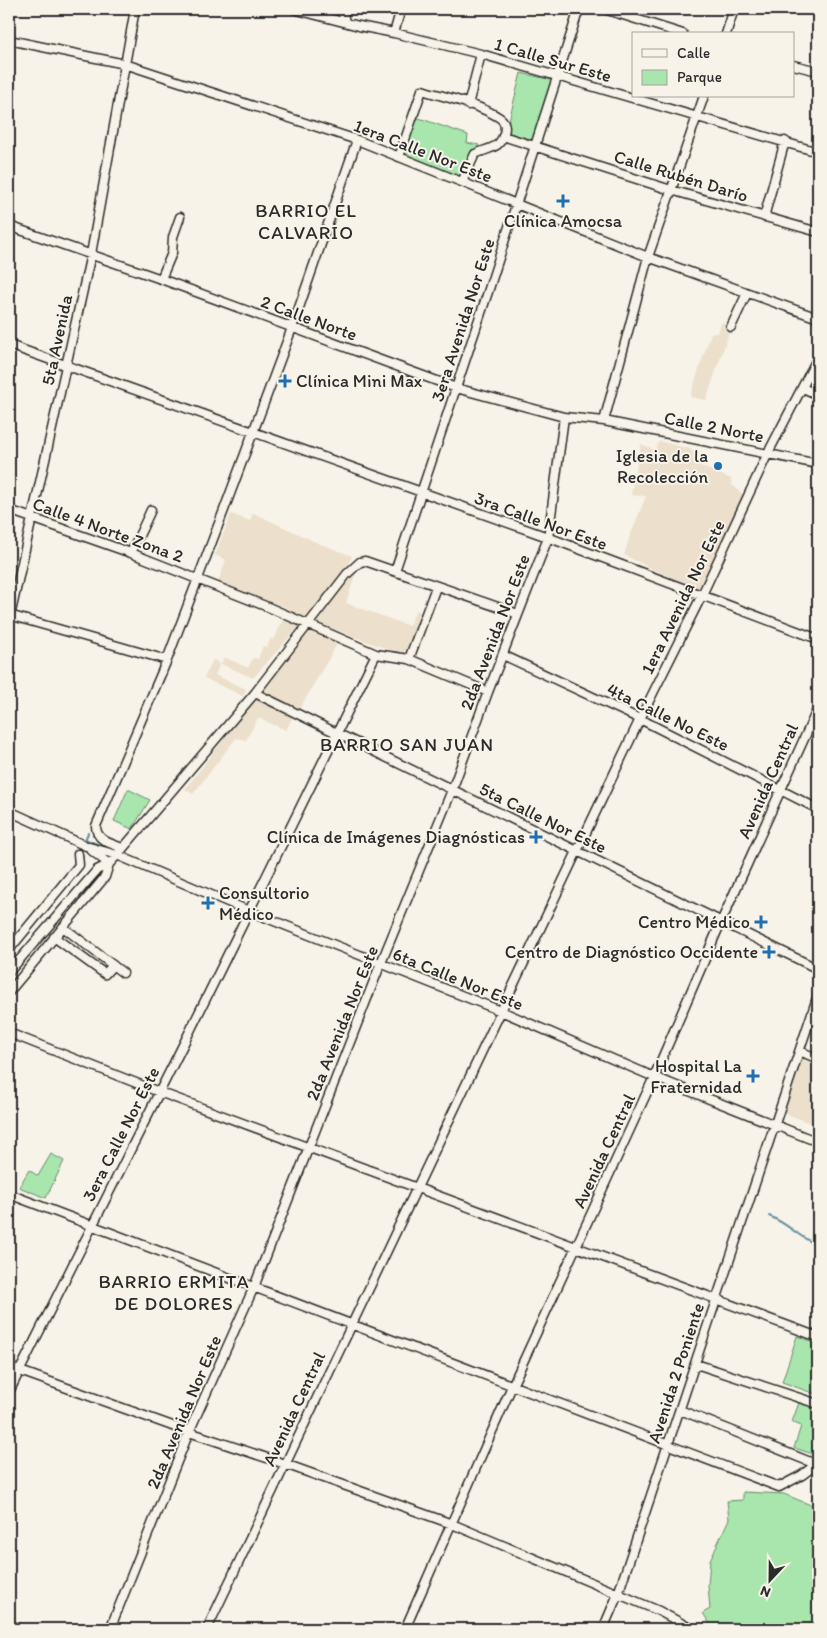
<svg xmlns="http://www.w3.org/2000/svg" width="827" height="1638" font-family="Itim,sans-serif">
	<rect width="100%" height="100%" fill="#f7f3e8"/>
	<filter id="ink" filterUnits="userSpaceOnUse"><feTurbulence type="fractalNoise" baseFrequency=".02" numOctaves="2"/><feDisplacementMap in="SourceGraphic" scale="10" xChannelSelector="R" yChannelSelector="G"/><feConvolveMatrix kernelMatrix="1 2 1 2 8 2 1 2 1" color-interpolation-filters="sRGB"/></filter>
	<g filter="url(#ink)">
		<path fill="#ecdfcb" d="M722,322L731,327L706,400L690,397L711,333H718Z
			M659,441L690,449L700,459V466L731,479L732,485L745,496L699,588L656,571L624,555L629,539L646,496L631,495L641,444L655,450Z
			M253,513L318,543L352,556L345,573L311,617L308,616L253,678L221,664L224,657L248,668L253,658L258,659L263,646L267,647L271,638L274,640L288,608L218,582L226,560L215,555L231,514L250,521Z
			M358,566L346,603L409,626L416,610L422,613L409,650L398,653L312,621Z
			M312,630L340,639L300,708L266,694L264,688L309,632Z
			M213,660L218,662L219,666L215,675L246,689L243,696L204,678Z
			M254,700H259L293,716L286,730L258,718L246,740L236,738L193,794L185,789Z
			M803,1056L818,1062V1126L784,1113Z"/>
		<path fill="#a8e6ad" stroke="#6a886c" d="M521,73L552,80L535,139L532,140L506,132Z
			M416,117L468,135L467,143L479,145L460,177L403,155Z
			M128,789L150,800L132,829L114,821Z
			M51,1154L64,1161L46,1198L19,1187L29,1170L38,1176Z
			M797,1336L818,1344V1395L782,1382Z
			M800,1400L818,1406V1435L813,1454L794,1448L801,1426L792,1422Z
			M743,1492L784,1494L818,1508V1629H713L703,1613L710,1609L708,1585L710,1560L729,1519L727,1501L743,1500Z"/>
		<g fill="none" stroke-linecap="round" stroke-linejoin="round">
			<path stroke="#658f9f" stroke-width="2" d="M85,839L106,848
				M85,840L88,833
				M769,1216C789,1224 799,1238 818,1245"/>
			<defs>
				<path id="minor" d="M293,9L359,26L394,33L481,54L818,152
					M342,9L345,22
					M604,9L683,34
					M394,33L401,9
					M726,34L734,9
					M9,40L125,64L357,140L648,257L818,318
					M793,65L818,71
					M468,105L481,54
					M503,136L671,190L818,232
					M399,157L422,90C445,97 481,105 500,118C509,124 504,139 497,145C491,149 481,151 475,154L462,182
					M764,217L785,141
					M9,226L161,279L456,388L564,417L604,421L818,464
					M161,279L172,253L173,237L180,217
					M731,327L747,293
					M9,345L542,535L818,639
					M803,388L818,395
					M604,421L648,257L704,96
					M9,510L131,553L268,607L376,654L409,659L488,692
					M131,553L151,510
					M395,571L488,292L579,9
					M9,615L167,660
					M9,621L91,254L135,9
					M503,655L640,719L818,809
					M409,659L436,587
					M255,693L818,969
					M9,811L86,846L117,855L249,911L501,1011L654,1077L818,1142
					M123,848C112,844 96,841 96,826L167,660L224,510L292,328L357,140
					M91,850L109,864
					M63,927L123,973
					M54,937L105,974L113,965
					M9,950L79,865L78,854
					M9,972L97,870L109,864L119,853L255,693L347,574L360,562L365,561L518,614
					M9,992L105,877L109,864
					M9,1033L159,1092L818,1337
					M800,1051L818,1059
					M9,1194L779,1487L802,1475L818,1463
					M696,1364L818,1404
					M9,1367L189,1432L285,1464L452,1524L659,1611L692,1629
					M9,1392L188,1035L376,654
					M680,1410L818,1465
					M9,1625L21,1629
					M110,1629L189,1432L254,1287L379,968L452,790L488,692L548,538L564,417
					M207,1629L640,719L701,597L768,453L818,357
					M405,1629L512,1386L654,1077L721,922L818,708
					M603,1629L618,1594L818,995"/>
			</defs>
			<use href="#minor" stroke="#2b2b2b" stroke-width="11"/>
			<use href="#minor" stroke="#f7f3e8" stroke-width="8"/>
		</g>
	</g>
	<g fill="#1f6fb2" stroke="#f7f3e8" stroke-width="2">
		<path d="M560.5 193.5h5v5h5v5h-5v5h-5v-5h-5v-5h5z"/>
		<path d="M282.5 373.5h5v5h5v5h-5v5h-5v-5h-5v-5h5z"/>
		<circle cx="718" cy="466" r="5"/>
		<path d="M533.5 829.5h5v5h5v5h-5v5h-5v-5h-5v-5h5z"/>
		<path d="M205.5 895.5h5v5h5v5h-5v5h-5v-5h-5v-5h5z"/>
		<path d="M758.5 914.5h5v5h5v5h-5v5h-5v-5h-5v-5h5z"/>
		<path d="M766.5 944.5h5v5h5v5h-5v5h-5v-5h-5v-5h5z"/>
		<path d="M750.5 1068.5h5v5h5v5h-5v5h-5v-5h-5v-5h5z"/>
	</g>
	<g text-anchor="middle" stroke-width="4" stroke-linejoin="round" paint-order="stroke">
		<g font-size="18" fill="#2b2b2b" stroke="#f7f3e8">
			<text transform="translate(553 60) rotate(16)" y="6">1 Calle Sur Este</text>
			<text transform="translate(423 151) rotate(21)" y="6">1era Calle Nor Este</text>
			<text transform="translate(681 176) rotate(17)" y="6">Calle Rubén Darío</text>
			<text transform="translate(309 318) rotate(20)" y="6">2 Calle Norte</text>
			<text transform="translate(463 320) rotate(-72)" y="6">3era Avenida Nor Este</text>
			<text transform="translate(57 340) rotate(-78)" y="6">5ta Avenida</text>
			<text transform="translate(714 427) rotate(11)" y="6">Calle 2 Norte</text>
			<text transform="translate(541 521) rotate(20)" y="6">3ra Calle Nor Este</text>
			<text transform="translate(108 530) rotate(20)" y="6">Calle 4 Norte Zona 2</text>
			<text transform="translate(683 597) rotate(-64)" y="6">1era Avenida Nor Este</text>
			<text transform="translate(495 632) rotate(-69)" y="6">2da Avenida Nor Este</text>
			<text transform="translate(668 717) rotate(26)" y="6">4ta Calle No Este</text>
			<text transform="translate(768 781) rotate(-66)" y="6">Avenida Central</text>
			<text transform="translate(543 818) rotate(26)" y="6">5ta Calle Nor Este</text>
			<text transform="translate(458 979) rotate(22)" y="6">6ta Calle Nor Este</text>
			<text transform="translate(342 1023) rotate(-68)" y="6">2da Avenida Nor Este</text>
			<text transform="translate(121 1134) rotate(-63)" y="6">3era Calle Nor Este</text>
			<text transform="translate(604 1151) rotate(-65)" y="6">Avenida Central</text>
			<text transform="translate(676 1373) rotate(-72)" y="6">Avenida 2 Poniente</text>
			<text transform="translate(294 1409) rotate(-65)" y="6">Avenida Central</text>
			<text transform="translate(184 1412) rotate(-67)" y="6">2da Avenida Nor Este</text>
		</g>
		<g font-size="18" fill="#2b2b2b" stroke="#f7f3e8" text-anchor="end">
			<text x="563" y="227" text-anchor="middle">Clínica Amocsa</text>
			<text x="296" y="387" text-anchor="start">Clínica Mini Max</text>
			<text x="708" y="462">Iglesia de la<tspan x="708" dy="21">Recolección</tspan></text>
			<text x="525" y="843">Clínica de Imágenes Diagnósticas</text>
			<text x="219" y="899" text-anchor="start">Consultorio<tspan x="219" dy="21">Médico</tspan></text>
			<text x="750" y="928">Centro Médico</text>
			<text x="758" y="958">Centro de Diagnóstico Occidente</text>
			<text x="742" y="1072">Hospital La<tspan x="742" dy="21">Fraternidad</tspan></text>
		</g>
		<g font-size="19" letter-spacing="1" fill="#2b2b2b" stroke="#f7f3e8">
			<text x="306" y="217">BARRIO EL<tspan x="306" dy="22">CALVARIO</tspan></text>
			<text x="407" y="751">BARRIO SAN JUAN</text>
			<text x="174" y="1288">BARRIO ERMITA<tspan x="174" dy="22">DE DOLORES</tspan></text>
		</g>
	</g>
	<rect width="827" height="1638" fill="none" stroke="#f7f3e8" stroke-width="30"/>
	<rect x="15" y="15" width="797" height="1608" fill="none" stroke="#2b2b2b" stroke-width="2" filter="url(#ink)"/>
	<rect x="632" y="32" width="162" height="65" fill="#f7f3e8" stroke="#a5a39c"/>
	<rect x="642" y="49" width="25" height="8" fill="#f7f3e8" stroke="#a5a39c"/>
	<text x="677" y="58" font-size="15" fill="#2b2b2b">Calle</text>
	<rect x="642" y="70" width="25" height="15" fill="#a8e6ad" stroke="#a5a39c"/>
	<text x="677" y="82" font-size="15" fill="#2b2b2b">Parque</text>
	<g transform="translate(770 1580) rotate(202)" stroke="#f7f3e8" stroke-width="4" paint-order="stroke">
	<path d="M0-4L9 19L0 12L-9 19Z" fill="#2b2b2b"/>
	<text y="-8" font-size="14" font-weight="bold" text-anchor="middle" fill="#2b2b2b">N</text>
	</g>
</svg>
